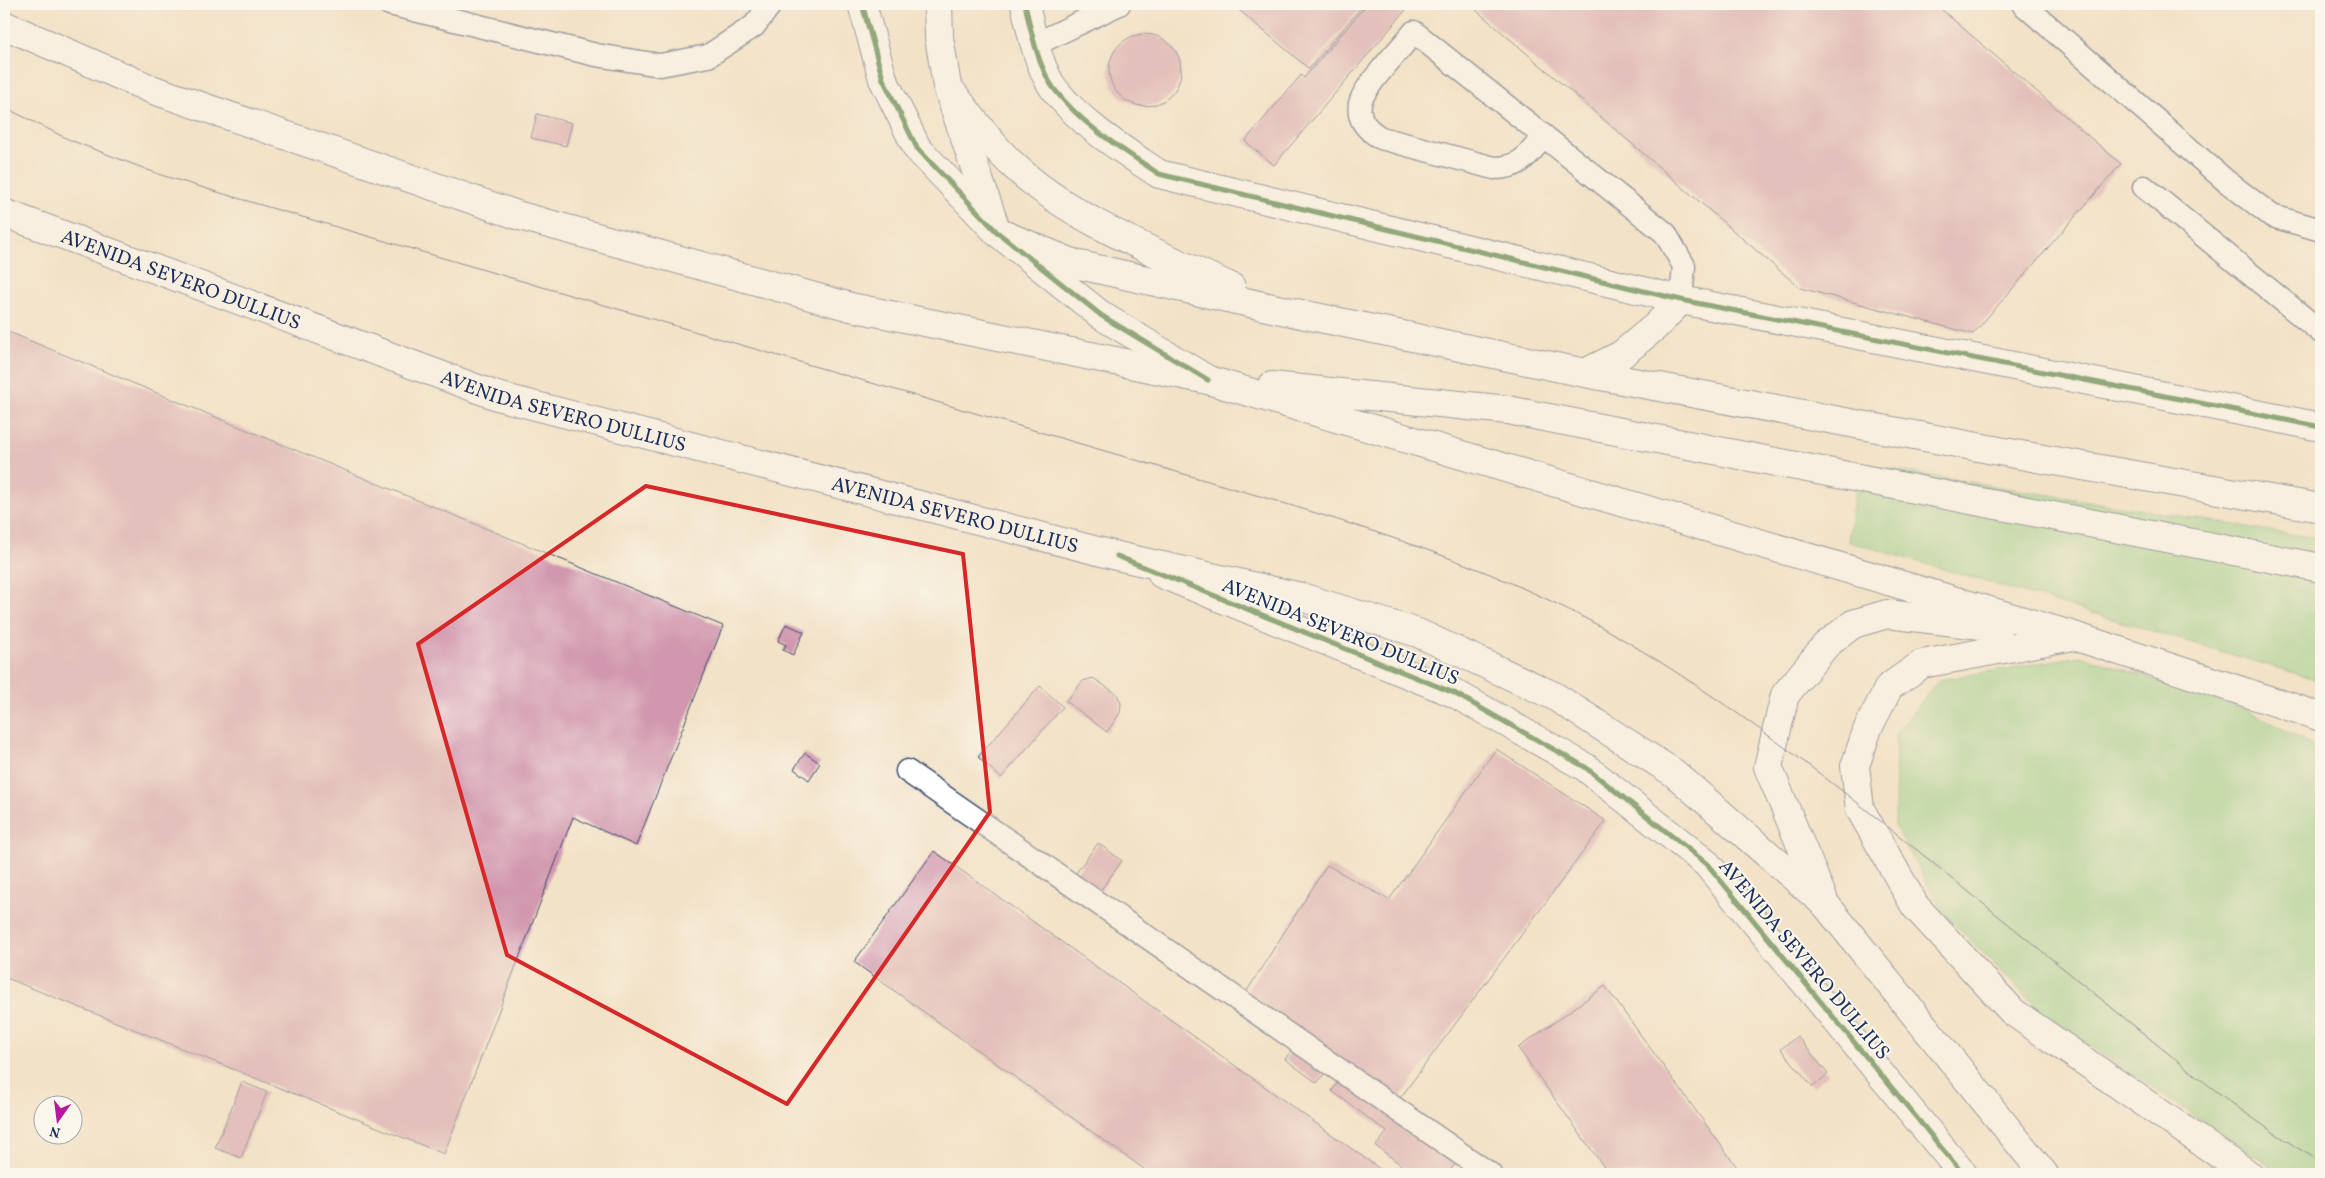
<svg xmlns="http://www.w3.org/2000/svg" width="2325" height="1178" font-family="Vollkorn,serif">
	<rect width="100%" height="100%" fill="#fbf7ec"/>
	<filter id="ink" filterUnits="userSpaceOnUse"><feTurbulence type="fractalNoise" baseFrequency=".02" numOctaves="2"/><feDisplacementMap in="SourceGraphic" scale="10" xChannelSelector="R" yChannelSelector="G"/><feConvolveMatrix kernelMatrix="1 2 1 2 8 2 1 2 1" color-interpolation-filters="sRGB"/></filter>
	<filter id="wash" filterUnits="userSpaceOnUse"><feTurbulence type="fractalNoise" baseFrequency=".0096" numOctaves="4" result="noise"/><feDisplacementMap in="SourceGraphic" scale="20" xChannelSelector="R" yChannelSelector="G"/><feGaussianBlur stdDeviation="1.12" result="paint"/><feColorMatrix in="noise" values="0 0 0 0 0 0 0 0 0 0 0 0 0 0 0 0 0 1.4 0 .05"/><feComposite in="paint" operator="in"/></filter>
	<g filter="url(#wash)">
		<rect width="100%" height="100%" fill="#f2e2c7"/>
		<path fill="#90d088" stroke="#568073" d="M1859,464L2321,539V681L1848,541Z
			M2081,656L2248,710L2321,750V1174H2282L2047,1017L1945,915L1895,826L1896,733L1939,680Z"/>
		<g id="blocks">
			<path fill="#d197ae" d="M1232,4H1364L1309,69Z
				M1367,4H1411L1274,165L1245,141L1301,75L1304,78Z
				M1469,4H1935L2121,164L1973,334L1800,288Z
				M1109 70a36 36 0 1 1 72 0a36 36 0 1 1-72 0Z
				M537,114L572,123L566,146L531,138Z
				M4,330L723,626L636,846L573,817L444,1154L4,977Z
				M786,624L804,632L793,655L783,650L786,645L778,641Z
				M1093,678L1117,694L1121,703L1120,713L1107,732L1066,701L1083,681Z
				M1040,686L1063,707L1001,778L978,757Z
				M1496,749L1606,821L1395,1105L1243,997L1327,865L1389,900Z
				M805,753L820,763L809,780L794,769Z
				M1098,843L1122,861L1100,891L1076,873Z
				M934,851L1387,1174H1151L854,962Z
				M1605,986L1742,1174H1609L1518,1048Z
				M1797,1036L1828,1074L1813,1087L1781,1049Z
				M1296,1045L1328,1069L1317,1083L1285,1059Z
				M1343,1075L1456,1163L1447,1174H1413L1376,1146L1387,1132L1332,1091Z
				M242,1082L267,1092L241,1158L215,1148Z"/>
		</g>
	</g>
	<g filter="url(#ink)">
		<use href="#blocks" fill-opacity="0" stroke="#3b4a6e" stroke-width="1"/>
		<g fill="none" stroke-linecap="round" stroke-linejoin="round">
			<defs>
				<path id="service" d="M390,4L596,55L660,65L708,56L754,26L771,4
					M2023,4L2226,181L2272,216L2321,230
					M1034,45L1119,4
					M1544,136C1527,156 1521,168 1494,168L1381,138C1369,131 1357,121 1360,104C1362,88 1402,47 1414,32L1665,233L1684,266L1681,300
					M2144,187L2321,332
					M907,771L1490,1174"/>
				<path id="minor" d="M938,4L939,37L947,86L997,232
					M1025,4C1030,28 1039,70 1055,90C1083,126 1122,149 1159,174L1681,300L2321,427"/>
				<path id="tertiary" d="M862,4L883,79L917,148L997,232L1102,316L1205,378
					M1162,574L1454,693L1585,767L1707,864L1963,1174"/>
				<g id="secondary">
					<path d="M4,25L151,89L520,216L851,307L1208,380"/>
					<path id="s1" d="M4,213L497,396L1117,556"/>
				</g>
				<path id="motorway" d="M947,86C967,110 987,141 1010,162C1067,218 1159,254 1231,287
					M997,232L1075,264L1277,309L1585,373L2015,454L2321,508
					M1585,373L1621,355L1656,326L1681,300
					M1208,380L2074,636L2321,717
					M1272,386L1508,410L2321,568
					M1117,556L1301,597L1418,633L1554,696L1674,773L1826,905L2044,1174
					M2068,637L1922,664L1889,687L1868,728L1855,766L1860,809L1915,906L2013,1012L2248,1174
					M1823,898L1768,767L1785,695L1826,645L1853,624L1887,614L1998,627"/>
			</defs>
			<use href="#service" stroke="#3b4a6e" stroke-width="25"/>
			<use href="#minor" stroke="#3b4a6e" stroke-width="30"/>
			<use href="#tertiary" stroke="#3b4a6e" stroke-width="30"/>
			<use href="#secondary" stroke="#3b4a6e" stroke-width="30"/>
			<use href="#motorway" stroke="#3b4a6e" stroke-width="30"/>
			<use href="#service" stroke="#fff" stroke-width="22"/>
			<use href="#minor" stroke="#fff" stroke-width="28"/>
			<use href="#tertiary" stroke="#fff" stroke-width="28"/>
			<use href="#secondary" stroke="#fff" stroke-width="28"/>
			<use href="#motorway" stroke="#fff" stroke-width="28"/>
			<path stroke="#1b2f5e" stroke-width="1" d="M4,107L70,140L161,175L244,200L1273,500C1389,535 1507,573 1612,633C1728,700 1834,783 1938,867C2005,921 2071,975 2138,1029C2197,1077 2255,1124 2321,1162"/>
			<defs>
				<path id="cycleway" d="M862,4L883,79L917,148L997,232L1102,316L1208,380
					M1025,4C1030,28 1039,70 1055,90C1083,126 1122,149 1159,174L1681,300L2321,427
					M1117,556L1454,693L1585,767L1707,864L1963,1174"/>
			</defs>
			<use href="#cycleway" stroke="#fbf7ec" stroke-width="8"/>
			<use href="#cycleway" stroke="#1b5e20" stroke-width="5"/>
		</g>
	</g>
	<path d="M0 0H2325V1178H0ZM646,486L963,554L990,812L787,1104L507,955L418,644Z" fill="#f2e2c7" fill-opacity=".55" fill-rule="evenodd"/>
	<path fill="none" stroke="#d62828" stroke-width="4" stroke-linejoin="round" d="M646,486L963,554L990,812L787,1104L507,955L418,644Z"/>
	<g text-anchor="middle" stroke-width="4" stroke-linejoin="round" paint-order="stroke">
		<g font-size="20" fill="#1b2f5e" stroke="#fbf7ec">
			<text dy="7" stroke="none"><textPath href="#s1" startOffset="189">AVENIDA SEVERO DULLIUS</textPath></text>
			<text dy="7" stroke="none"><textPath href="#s1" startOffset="594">AVENIDA SEVERO DULLIUS</textPath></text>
			<text dy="7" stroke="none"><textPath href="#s1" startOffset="999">AVENIDA SEVERO DULLIUS</textPath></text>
			<text transform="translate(1341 631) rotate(22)" y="7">AVENIDA SEVERO DULLIUS</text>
			<text transform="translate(1805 959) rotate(50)" y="7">AVENIDA SEVERO DULLIUS</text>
		</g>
	</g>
	<rect width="2325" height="1178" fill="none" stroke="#fbf7ec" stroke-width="20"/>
	<g transform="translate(58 1120) rotate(194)"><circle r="24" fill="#fbf7ec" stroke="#a1a7b3"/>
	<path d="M0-4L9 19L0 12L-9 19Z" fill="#b5179e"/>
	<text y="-8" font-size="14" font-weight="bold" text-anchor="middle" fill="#1b2f5e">N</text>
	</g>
</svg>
